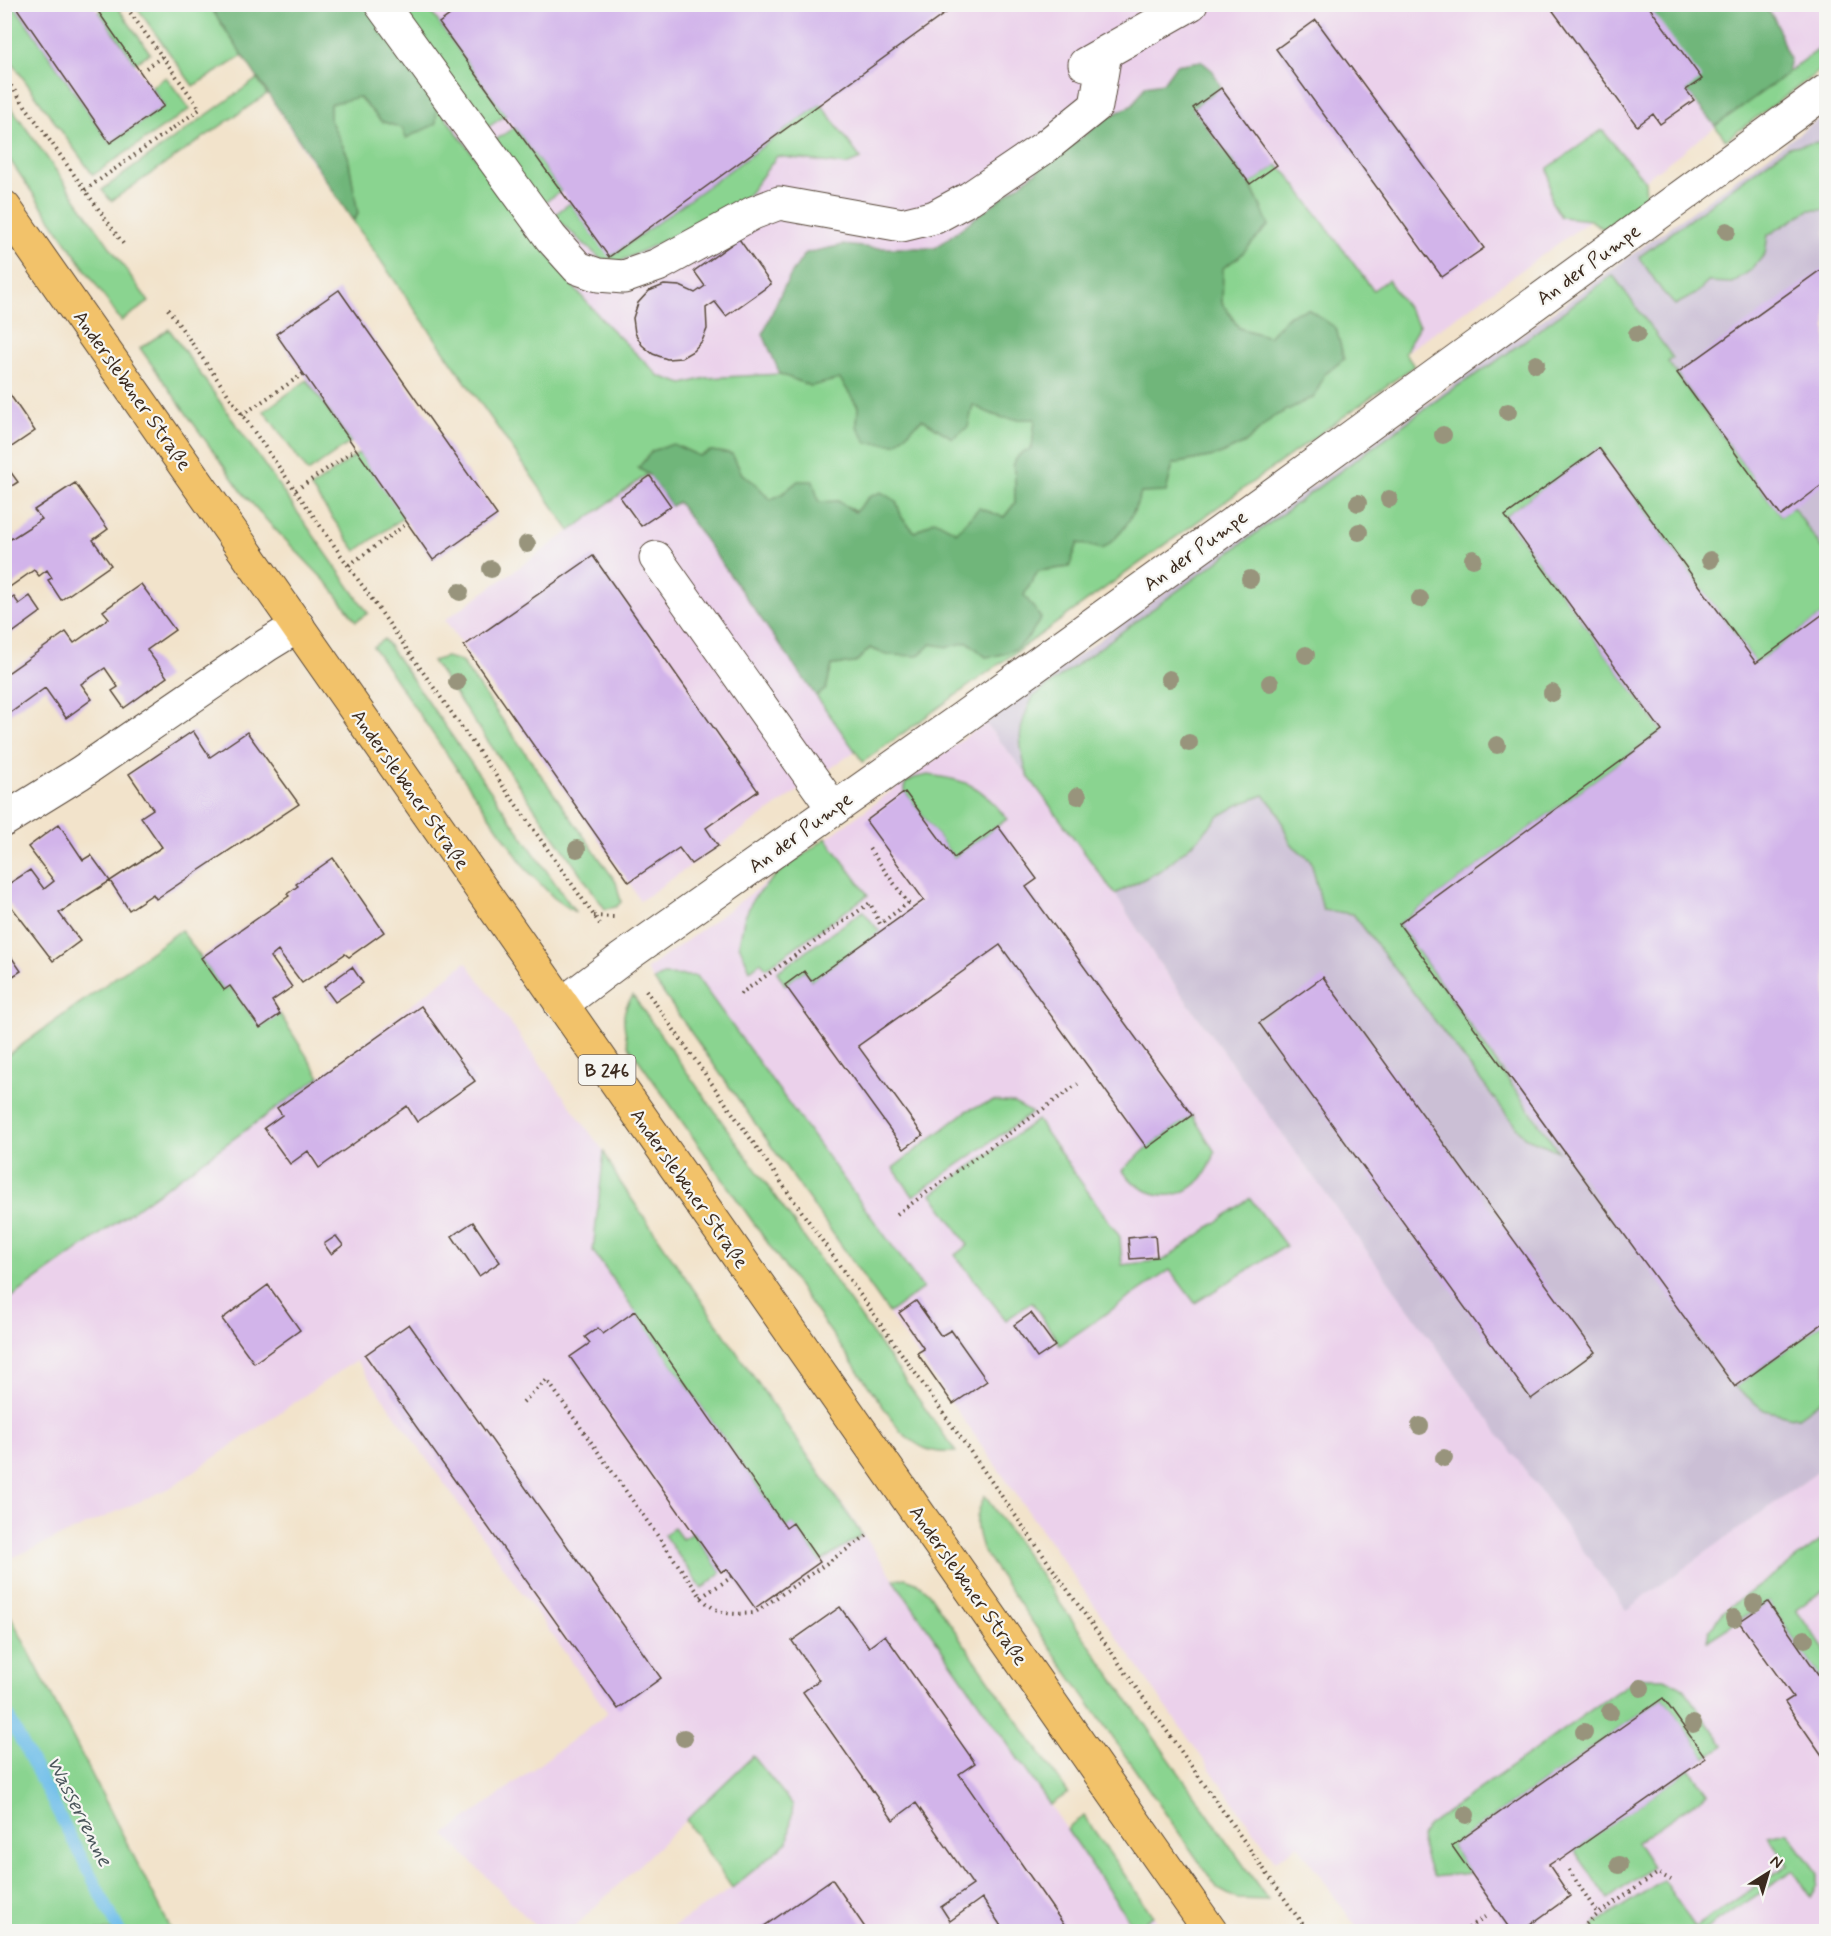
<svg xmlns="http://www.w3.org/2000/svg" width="1831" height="1936" font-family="Mynerve,sans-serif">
	<rect width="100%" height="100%" fill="#f6f6f2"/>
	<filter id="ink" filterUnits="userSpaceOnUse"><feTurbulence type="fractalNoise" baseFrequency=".0167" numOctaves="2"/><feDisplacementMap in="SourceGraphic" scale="12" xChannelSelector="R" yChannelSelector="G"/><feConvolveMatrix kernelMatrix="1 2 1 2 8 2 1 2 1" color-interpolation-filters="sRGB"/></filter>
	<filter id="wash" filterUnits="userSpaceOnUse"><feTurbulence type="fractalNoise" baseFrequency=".008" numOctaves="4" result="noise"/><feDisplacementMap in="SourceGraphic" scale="24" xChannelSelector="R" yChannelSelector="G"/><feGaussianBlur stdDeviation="1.35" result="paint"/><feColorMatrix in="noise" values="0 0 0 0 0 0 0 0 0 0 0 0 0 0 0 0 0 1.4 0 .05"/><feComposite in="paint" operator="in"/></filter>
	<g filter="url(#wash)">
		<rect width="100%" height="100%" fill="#f2e3cb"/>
		<path fill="#ebd1eb" d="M1826,4V44L1607,208L1479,301L1405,353L854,752L640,901L629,882L445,620L570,531L309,158L209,5Z
			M985,723L1028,776L1115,894L1157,960L1626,1609L1826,1466V1931H1359L1298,1845L1275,1861L646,970Z
			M466,962L604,1152L618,1179L1135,1928L1153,1916L1164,1931H667L732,1888L686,1820L570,1931H540L445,1835L608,1713L356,1360L170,1488L5,1561L4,1363L14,1356L5,1344V1302L320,1077Z"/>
		<path fill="#cbbfd5" d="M1826,114V1466L1626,1610L1157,960L1115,894L1028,776L985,723Z"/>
		<path fill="#8ad490" stroke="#627f57" stroke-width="1.5" d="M109,4L116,5L150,53L135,63L99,12Z
			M4,5H14L110,143L164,106L151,87L166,77L190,109L93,175L5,53Z
			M135,5H209L243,56L193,86Z
			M393,5H426L506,115L485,129Z
			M1826,44V66L1726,140L1715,126Z
			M257,79L267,94L111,201L102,190Z
			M359,96L381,121L402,128L437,106L568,281L607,325L659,376L683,384L706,378L780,374L811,386L840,378L858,407L857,426L896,444L922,419L973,404C999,419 1006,420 1036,419L1032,448L1019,455L1013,464C1017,478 1014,489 1015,503L1004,517L979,508L957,532H915L902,518L896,501L869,497L855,512L838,501L819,503L798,481L782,494L770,500L756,484L742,474L732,454L711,451L699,456L673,444L638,468L648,474L570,531L353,221L358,214L348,157L330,120V104Z
			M4,97L149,302L121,321L5,153Z
			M821,104L861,159L846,165L777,156L742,203L617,263L601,259L553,216L570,203L610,257Z
			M515,127L561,191L542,204L494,141Z
			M1602,130L1645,181L1646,196L1604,229L1590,220L1561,217L1551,201L1548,168Z
			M1818,142L1826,145V208L1823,210H1809L1768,235L1765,254L1751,270L1732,283L1708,282L1696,294L1675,305L1662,291L1639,257L1788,147Z
			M1277,165L1288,175L1373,290L1388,280L1419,325L1405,353L1414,366L863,762L816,696L826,689L832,665L855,663L870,648L887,655L931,644L948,646L968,642L986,657L1038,571L1069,567L1078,543L1133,514L1141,493L1166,491L1173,464L1219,455L1245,443L1273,417L1315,396L1324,375L1344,359L1289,315L1269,337L1239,328L1222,303L1223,268L1240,256L1262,209L1250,184Z
			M1613,275L1673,358L1668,362L1781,516L1793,507L1826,554V612L1756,663L1599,448L1505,516L1662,731L1399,924L1558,1151L1524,1137L1353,914L1323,910L1311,861L1290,843L1278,812L1264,795L1238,805L1219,816L1197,840L1161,870L1115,894L1028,776C1017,742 1017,729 1033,697L1448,392L1494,363Z
			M169,329L368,613L356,621L330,586L270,524L242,492L140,348Z
			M307,380L351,442L308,472L264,411Z
			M359,453L404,517L356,551L311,488Z
			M384,639L576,913L554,898L526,869L373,647Z
			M446,657L461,661L616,882L621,902L616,907L605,909L432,661Z
			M928,775C969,780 981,786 1007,819L954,858L905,792V783L914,778Z
			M826,838L868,895L766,968L761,962L750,970L739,945L744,919L753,899L776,875Z
			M863,911L880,932L811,981L804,971L785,985L777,972Z
			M181,930L224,990L230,986L260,1027L280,1014L320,1077L5,1302L4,1058Z
			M663,975L696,976L923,1288L889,1313L654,980Z
			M633,996L956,1452C930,1454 920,1448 901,1432L628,1045C624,1026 619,1012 633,996Z
			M994,1101L1014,1103L1032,1113L913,1196L893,1168L968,1110Z
			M1192,1115L1215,1152C1202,1200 1153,1211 1122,1170L1147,1148Z
			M1037,1120L1120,1237L1122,1265L1164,1260L1250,1198L1286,1246L1195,1303L1170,1270L1060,1345L1032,1302L1006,1320L955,1255L968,1245L932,1194Z
			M604,1152L618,1179L862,1535L820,1562L793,1524L786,1528L593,1251Z
			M1826,1321V1397L1797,1418L1764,1410L1735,1387Z
			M985,1496L1268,1900L1237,1899L1218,1889L983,1551C975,1528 973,1518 985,1496Z
			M674,1528L682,1539L693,1533L721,1572L702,1589L664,1535Z
			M1826,1537V1588L1796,1610L1826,1652V1678L1824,1675L1820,1677L1768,1602L1707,1641L1709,1630L1724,1611Z
			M905,1578L916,1582L928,1592L1068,1793L1050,1805L894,1580Z
			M5,1605L172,1931H5Z
			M1636,1678H1665L1682,1687L1724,1745L1706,1758L1663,1698L1452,1846L1471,1873L1434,1877C1426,1865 1423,1851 1421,1837L1429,1825Z
			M753,1756L793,1805L788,1842L732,1888L686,1820Z
			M1690,1769L1708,1793L1636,1843L1652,1867L1608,1899L1574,1850Z
			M1084,1816L1153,1916L1135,1929L1067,1830L1072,1824Z
			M1787,1832L1818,1874V1885L1811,1897L1793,1871L1703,1931H1591L1595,1924L1663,1880L1695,1927L1788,1865L1768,1836Z"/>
		<path fill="#6fb67a" stroke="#55704c" stroke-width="1.5" d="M1757,4C1783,16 1777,38 1790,59L1787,74L1715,126L1686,90L1647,5Z
			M209,5H368L437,106L436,124L406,138L402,128L381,121L359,97L330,104V120L348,156L358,214L353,221Z
			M1201,61L1213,71L1221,88L1193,108L1250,184L1269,225L1240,256L1223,268L1222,303L1239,328L1269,337L1289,315L1308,309L1336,328L1344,359L1324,375L1315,396L1273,417L1245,443L1219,455L1173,464L1166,492L1141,493C1131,519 1125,533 1102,549L1078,543L1069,567L1038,571L1024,595L1041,618C1025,644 1017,654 986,657L968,642L948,647L931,644L918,656L887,655L870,648L855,663L832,665L826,689L816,696L678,502L671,506L648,474L638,468L652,451L673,444L699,456L711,451L732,454L742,474L756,484L770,500L782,494L798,481H813L819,502L838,501L855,512L869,497L881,492L896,501L902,518L915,532L935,520L957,532L979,508L1004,517L1015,503C1014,489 1017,478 1013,464L1019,455L1032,448L1035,419C1006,420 999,419 973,405L968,427L952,438L922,419L896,444L867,443L857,426L858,406L840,379L811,386L780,374L763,334C775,305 786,278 806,253L843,245L873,248H935L1110,116L1133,105L1145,86L1163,83L1176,65Z"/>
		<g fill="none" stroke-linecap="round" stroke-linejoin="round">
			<path stroke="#6ebee9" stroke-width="12" d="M4,1708L120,1932"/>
		</g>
		<g id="blocks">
			<path fill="#d2b4ea" d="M14,4H93L164,106L110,143Z
				M461,4H958L609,257L439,23L462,6Z
				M1548,4H1647L1702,79L1686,90L1694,100L1660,124L1653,114L1637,126Z
				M1316,20L1484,248L1442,277L1276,49Z
				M1221,88L1277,165L1250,184L1193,108Z
				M739,239L771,284L726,316L715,302L706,308L707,329L702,341L693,351L681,358L667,359L653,354L642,345L635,333L633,318L638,303L649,291L664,285L680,286L695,293L705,286L694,271Z
				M1826,266V482L1781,516L1677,373Z
				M339,290L497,515L433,560L276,334Z
				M4,386L35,431L4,452Z
				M1599,448L1756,663L1826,612V1321L1735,1387L1399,924L1662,731L1505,516Z
				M4,463L18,482L4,491Z
				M650,476L671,506L641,526L620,497Z
				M75,483L108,529L93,540L111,565L61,600L48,580L52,578L47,570L39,576L34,570L4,591V529L11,539L42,519L34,510Z
				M593,556L758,791L706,828L718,846L691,864L679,848L629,882L464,646Z
				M141,584L175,630L147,650L167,677L124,708L112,691L118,687L105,668L81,684L92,699L66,718L45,688L6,716L5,675L66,632L74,643L109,618L103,611Z
				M30,596L41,612L4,639V604L14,597L19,604Z
				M193,731L210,757L247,732L299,804L156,899L153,894L129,910L110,881L162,847L141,817L153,809L129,774Z
				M905,792L954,858L998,826L1037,879L1026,887L1192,1115L1147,1148L1000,945L858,1046L923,1135L904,1149L785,985L804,971L811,981L924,900L866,821Z
				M59,824L83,860L91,855L110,881L59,913L80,941L53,961L4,897V887L30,870L44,889L54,881L28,847Z
				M333,858L384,932L349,957L345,954L302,983L278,951L271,957L292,987L272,1001L280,1014L260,1028L230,986L224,990L201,958L289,896L287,894L298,886L296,884Z
				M12,958L21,971L10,978L4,971V964Z
				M352,967L363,983L335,1002L324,987Z
				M1323,977L1595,1352L1531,1399L1259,1023Z
				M421,1006L475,1081L417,1122L407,1106L319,1168L308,1151L290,1164L264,1128L282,1115L277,1108Z
				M473,1222L500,1262L479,1276L452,1236Z
				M1155,1235L1157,1257L1130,1259L1128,1238Z
				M336,1236L343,1245L331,1254L324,1244Z
				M268,1285L300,1330L254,1363L222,1319Z
				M916,1301L941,1336L951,1330L987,1381L953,1404L917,1353L924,1349L899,1313Z
				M635,1311L786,1528L793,1523L820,1562L755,1608L727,1569L721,1572L570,1357L590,1343L585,1337L598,1328L603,1334Z
				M1031,1313L1055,1346L1037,1358L1014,1325Z
				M409,1324L661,1678L618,1709L365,1355Z
				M1768,1602L1820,1677L1824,1675L1826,1678V1761L1785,1702L1793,1697L1739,1622Z
				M840,1607L869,1647L885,1635L975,1763L959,1774L1069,1932H1005L982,1898L950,1921L941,1907L973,1885L916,1803L893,1820L803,1692L819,1680L792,1641Z
				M1663,1698L1706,1758L1559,1861L1558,1859L1549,1865L1570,1896L1520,1932H1512L1452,1846Z
				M832,1879L868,1932H762L760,1929Z"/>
		</g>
	</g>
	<g filter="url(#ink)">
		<use href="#blocks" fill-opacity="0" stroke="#564638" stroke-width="1.5"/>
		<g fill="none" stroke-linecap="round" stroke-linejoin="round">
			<defs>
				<path id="minor" d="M381,4L551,238L578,268L598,275L624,277L658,265L753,213L779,203L902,225L935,217L970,198L1045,147L1096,106L1105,53
					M1085,64L1191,4
					M656,558L833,808
					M4,820L80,773L267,645L298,626
					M561,1005L623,958L964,717L1297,477L1826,91"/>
				<path id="major" d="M4,207L1211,1932"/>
			</defs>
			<use href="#minor" stroke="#564638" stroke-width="35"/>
			<use href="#major" stroke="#564638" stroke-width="35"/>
			<path stroke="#564638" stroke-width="4" stroke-dasharray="1.5 4.5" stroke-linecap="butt" d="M146,68L162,57
				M4,76L124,245
				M85,190L200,109L124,4
				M168,309L602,927
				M242,415L303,374
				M296,490L356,449
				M349,565L408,523
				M594,916L614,917
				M646,990L1308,1932
				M740,994L870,903L880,924L908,903L868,847
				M897,1214L1078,1084
				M523,1402L547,1380L701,1597C716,1615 732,1615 754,1613L868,1535
				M701,1597L732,1577
				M1569,1870L1598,1914
				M1474,1924L1485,1917
				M1464,1932L1474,1924L1480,1932
				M1577,1932L1598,1914L1658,1873L1671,1880"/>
			<use href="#minor" stroke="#fff" stroke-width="33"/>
			<use href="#major" stroke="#f2c26a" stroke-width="33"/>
		</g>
		<g fill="#98947b">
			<circle cx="1727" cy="231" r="9"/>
			<circle cx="1637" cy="334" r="9"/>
			<circle cx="1536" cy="364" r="9"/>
			<circle cx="1508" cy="412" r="9"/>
			<circle cx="1443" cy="435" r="9"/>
			<circle cx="1389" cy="499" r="9"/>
			<circle cx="1358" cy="503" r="9"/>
			<circle cx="1359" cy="532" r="9"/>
			<circle cx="527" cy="544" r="9"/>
			<circle cx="1473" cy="559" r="9"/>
			<circle cx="1710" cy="560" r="9"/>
			<circle cx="491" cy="569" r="9"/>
			<circle cx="1250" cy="579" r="9"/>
			<circle cx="460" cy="592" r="9"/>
			<circle cx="1420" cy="599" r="9"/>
			<circle cx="1306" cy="655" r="9"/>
			<circle cx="1169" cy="679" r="9"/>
			<circle cx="457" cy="682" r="9"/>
			<circle cx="1270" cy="683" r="9"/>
			<circle cx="1552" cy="693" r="9"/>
			<circle cx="1189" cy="743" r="9"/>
			<circle cx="1497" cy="745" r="9"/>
			<circle cx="1078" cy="796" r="9"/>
			<circle cx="577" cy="849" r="9"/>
			<circle cx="1420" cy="1426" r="9"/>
			<circle cx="1444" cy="1458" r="9"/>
			<circle cx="1754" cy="1603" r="9"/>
			<circle cx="1734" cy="1618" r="9"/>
			<circle cx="1805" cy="1639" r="9"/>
			<circle cx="1641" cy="1688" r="9"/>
			<circle cx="1610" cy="1712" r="9"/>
			<circle cx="1693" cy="1724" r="9"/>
			<circle cx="1584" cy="1732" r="9"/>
			<circle cx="684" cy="1738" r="9"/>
			<circle cx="1466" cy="1815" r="9"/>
			<circle cx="1619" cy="1865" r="9"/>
		</g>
	</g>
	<g text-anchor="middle" stroke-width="4.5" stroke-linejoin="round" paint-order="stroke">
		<rect fill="#f6f6f2" stroke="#73675e" stroke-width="1.5" x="578.5" y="1055" width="57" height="30" rx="4.5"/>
		<g font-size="18" font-weight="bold" fill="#3b2a1e">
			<text x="607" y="1076">B 246</text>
		</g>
		<g font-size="20" fill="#3b2a1e" stroke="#f6f6f2">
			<text transform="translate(1588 264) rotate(-36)" y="7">An der Pumpe</text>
			<text transform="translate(133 390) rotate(55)" y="7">Anderslebener Straße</text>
			<text transform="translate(1195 550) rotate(-36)" y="7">An der Pumpe</text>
			<text transform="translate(411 789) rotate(55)" y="7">Anderslebener Straße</text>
			<text transform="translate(800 832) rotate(-36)" y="7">An der Pumpe</text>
			<text transform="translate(690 1188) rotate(55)" y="7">Anderslebener Straße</text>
			<text transform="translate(969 1585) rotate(55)" y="7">Anderslebener Straße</text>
		</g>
		<g font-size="21" font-style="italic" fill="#4a565b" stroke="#f6f6f2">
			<text transform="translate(80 1811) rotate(63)" y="7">Wasserrenne</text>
		</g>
	</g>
	<rect width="1831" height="1936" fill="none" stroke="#f6f6f2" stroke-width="24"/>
	<g transform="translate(1768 1873) rotate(37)" stroke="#f6f6f2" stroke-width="4.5" paint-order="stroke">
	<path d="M0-4.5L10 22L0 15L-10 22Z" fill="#3b2a1e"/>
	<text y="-9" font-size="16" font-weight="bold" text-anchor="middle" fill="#3b2a1e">N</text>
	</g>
</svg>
